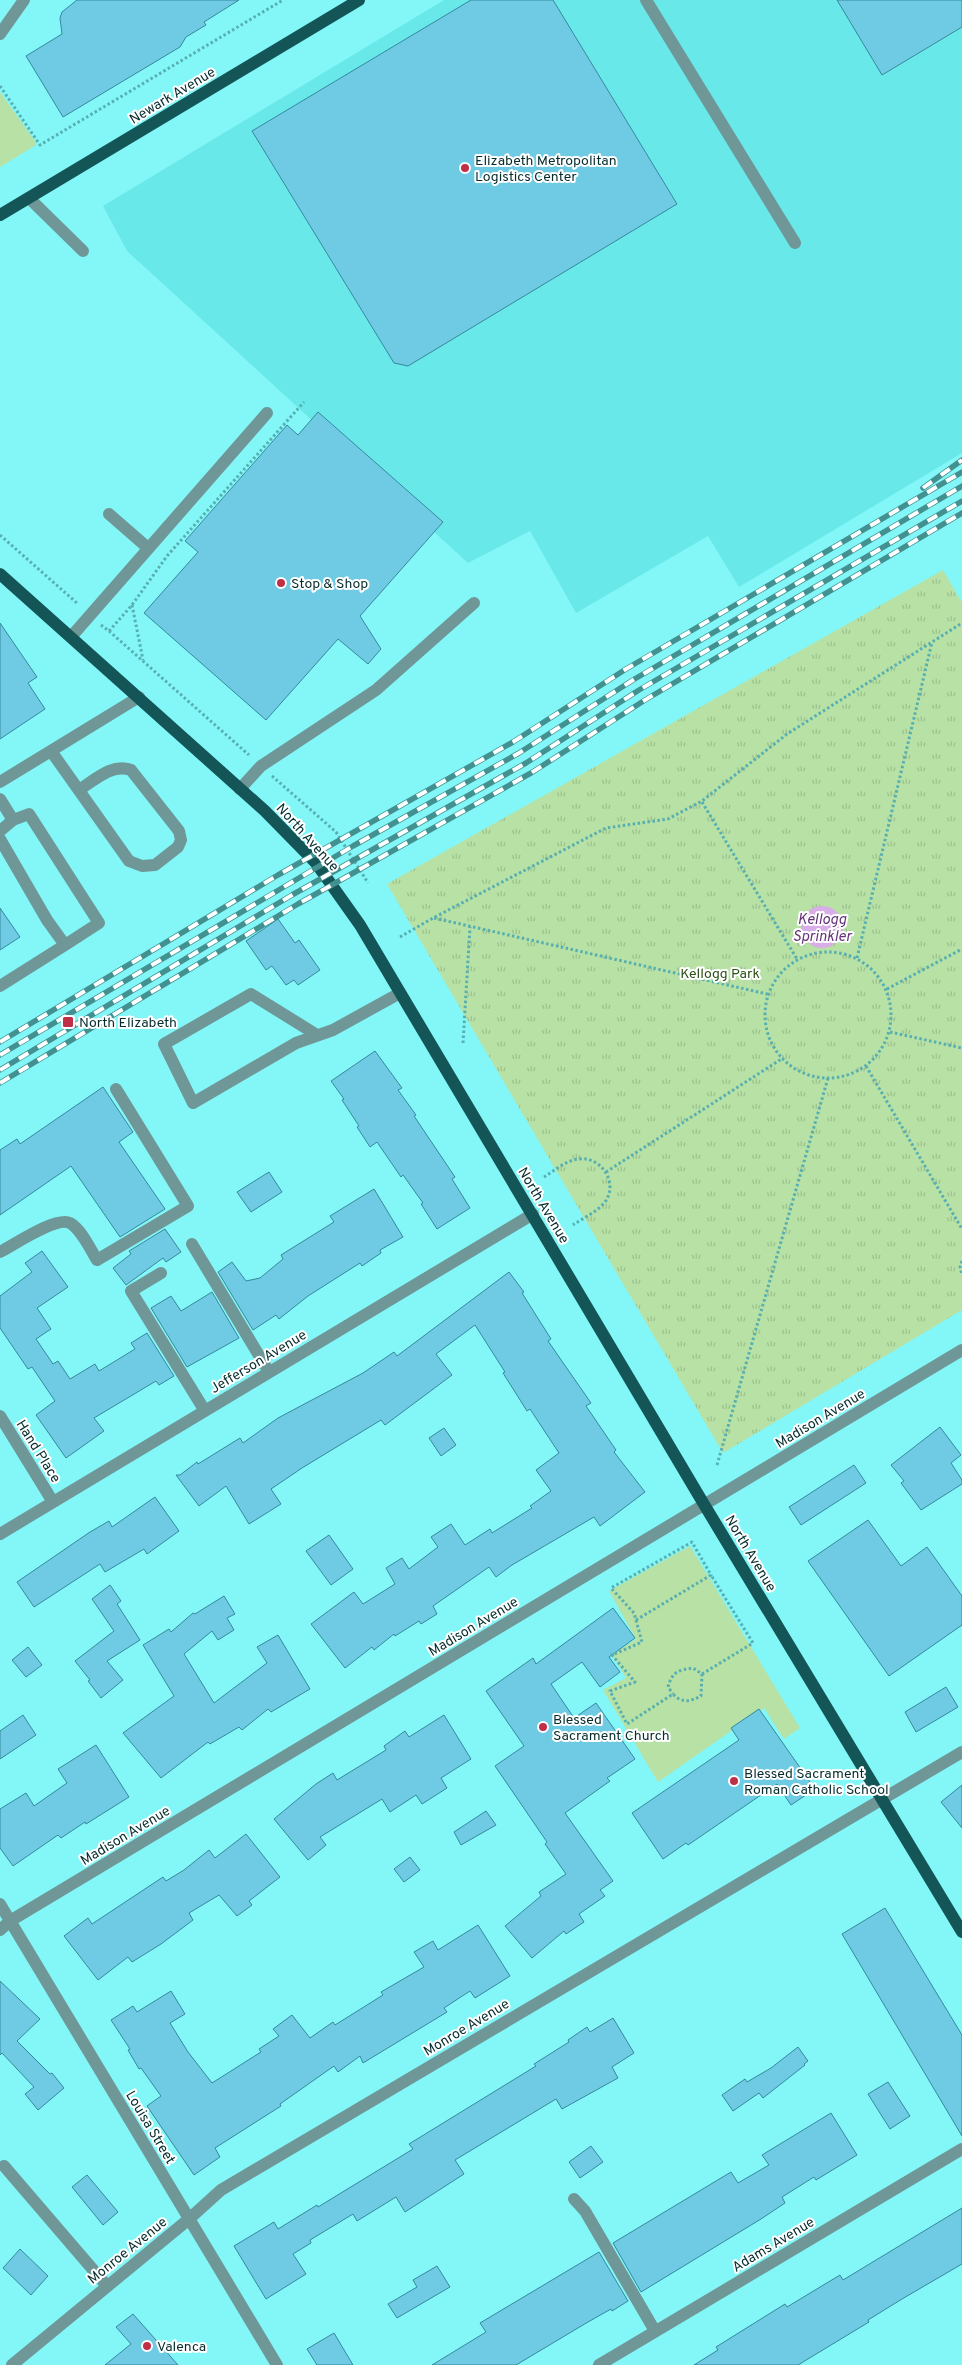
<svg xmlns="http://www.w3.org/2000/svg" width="962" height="2365" font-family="Overpass,sans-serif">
	<defs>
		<pattern id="park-tufts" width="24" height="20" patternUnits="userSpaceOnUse" patternTransform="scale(1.25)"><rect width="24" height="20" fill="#b7e1a5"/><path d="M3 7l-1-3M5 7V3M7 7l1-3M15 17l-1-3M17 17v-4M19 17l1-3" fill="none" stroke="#9cc18e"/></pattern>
	</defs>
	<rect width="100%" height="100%" fill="#83f7f8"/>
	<path fill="#69e8ea" d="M444,0H962V453L739,587L708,536L576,613L530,531L468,563L127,251L103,206Z"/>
	<path fill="#b7e1a5" d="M0,92L35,141L36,145L0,167Z
		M690,1546L800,1728L784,1739L764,1708L658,1782L603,1690L626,1678L612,1655L636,1639L609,1591Z"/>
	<path fill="url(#park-tufts)" d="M943,570L962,603V1310L723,1453L387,884Z"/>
	<path fill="#d8ade8" d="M801 927a21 21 0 1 1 42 0a21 21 0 1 1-42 0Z"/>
	<path fill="#6fcbe3" stroke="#35899c" d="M77,0H239L204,22L206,25L186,37L180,47L63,117L26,56L62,34L60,18L62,12Z
		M471,0H553L677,204L408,366L394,363L252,131Z
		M837,0H962V27L882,75Z
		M318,412L443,522L360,616L381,649L368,664L338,639L266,720L144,613L198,552L185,541L287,425L298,435Z
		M0,623L37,677L28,683L45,709L0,739Z
		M0,908L20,937L0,950Z
		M278,919L295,943L299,940L320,970L298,985L294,980L286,985L272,966L266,970L246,941Z
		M375,1051L402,1088L398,1090L416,1115L414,1116L455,1177L452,1179L470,1208L437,1229L421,1204L423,1203L403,1175L401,1177L377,1142L370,1147L357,1127L359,1126L342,1100L344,1099L331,1081Z
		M103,1087L133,1132L119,1142L165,1209L120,1237L71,1166L0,1215V1150L17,1139L20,1144Z
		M269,1172L282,1192L251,1212L237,1192Z
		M374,1189L403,1237L380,1250L381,1253L362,1266L360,1263L308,1296L279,1319L276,1315L253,1330L218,1272L232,1262L246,1281L260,1278L283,1259L281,1255L334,1222L330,1216Z
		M165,1229L181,1252L166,1262L163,1258L126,1285L113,1268L131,1254L129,1251Z
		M42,1251L68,1287L37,1308L51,1329L36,1339L53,1364L58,1361L70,1379L95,1364L99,1371L135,1349L131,1343L147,1333L174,1376L159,1385L156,1381L94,1418L104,1431L66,1458L36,1415L55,1401L32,1367L28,1369L0,1328V1296L32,1272L25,1263Z
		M509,1272L524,1292L522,1293L551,1339L548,1341L591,1403L586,1406L616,1450L614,1452L645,1492L600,1526L594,1517L512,1565L496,1577L489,1567L433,1606L437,1614L421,1624L419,1621L395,1636L394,1634L374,1650L372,1647L345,1668L311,1624L354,1592L363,1604L395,1584L386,1568L402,1558L409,1569L438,1547L431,1537L451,1524L465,1545L490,1529L492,1533L532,1508L530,1506L551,1491L536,1470L559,1453L530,1409L527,1411L503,1373L505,1372L475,1325L436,1354L452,1375L385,1425L381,1420L302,1468L271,1489L281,1504L249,1524L226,1486L199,1506L176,1475H180L197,1462L198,1464L240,1438L243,1443L278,1418L363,1373L394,1352L397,1356Z
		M212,1292L239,1338L187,1367L151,1308L171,1296L181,1311Z
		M940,1427L961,1455L951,1463L962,1480V1484L921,1510L901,1483L904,1481L891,1465Z
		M444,1428L456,1445L441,1456L429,1438Z
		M854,1465L866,1483L801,1525L789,1507Z
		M155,1497L179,1531L147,1554L144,1549L105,1572L100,1564L34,1607L17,1582L90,1532L109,1521L112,1527Z
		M868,1520L901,1566L927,1547L962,1596V1625L889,1676L808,1561Z
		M329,1535L353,1569L331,1585L306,1551Z
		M110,1585L121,1601L117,1604L140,1640L107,1661L123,1680L101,1698L88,1681L90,1680L75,1661L114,1631L92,1599Z
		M224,1596L235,1614L227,1618L234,1630L218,1640L212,1631L184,1654L214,1703L267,1663L257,1647L278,1635L310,1689L271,1712L268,1709L242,1730L239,1727L210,1744L208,1742L161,1778L123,1733L174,1696L143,1645L169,1629L171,1632L193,1613L195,1614Z
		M613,1608L635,1638L609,1657L620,1672L600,1687L582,1662L551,1684L574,1718L596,1703L635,1759L607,1778L610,1781L565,1813L613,1881L600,1890L605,1896L579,1914L584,1922L566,1934L564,1931L532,1958L505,1926L541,1896L539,1892L566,1874L545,1844L547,1842L495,1766L524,1746L486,1691L533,1658L536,1664Z
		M28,1647L42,1665L26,1677L12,1660Z
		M946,1687L958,1707L916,1732L905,1712Z
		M759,1709L815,1789L791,1805L777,1784L688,1845L686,1843L663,1859L632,1813L739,1740L731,1728Z
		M23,1715L36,1735L0,1759V1731Z
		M444,1715L471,1759L441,1778L447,1788L422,1804L416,1795L390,1812L382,1799L320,1837L326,1845L308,1860L274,1819L316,1784L333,1773L337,1780L386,1750L384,1746L405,1731L409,1737Z
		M96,1745L129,1797L86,1824L85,1822L61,1838L58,1835L13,1866L0,1848V1809L26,1793L34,1806L67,1783L58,1769Z
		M962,1785V1828L941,1802Z
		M486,1811L496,1825L461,1845L454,1832Z
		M246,1834L280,1877L249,1901L252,1905L237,1916L219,1895L189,1913L193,1920L161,1944L132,1962L128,1957L98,1980L64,1936L88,1918L92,1924L163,1877L166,1881L184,1870L209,1850L215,1858Z
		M410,1857L420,1870L404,1882L394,1869Z
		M885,1908L962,2035V2136L842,1934Z
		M478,1925L510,1976L475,1998L470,1991L444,2008L447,2012L363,2063L360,2056L338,2072L334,2066L280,2104L281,2106L215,2148L220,2157L194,2175L147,2106L161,2096L141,2068L139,2069L128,2050L130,2049L111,2020L133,2006L137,2012L171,1991L185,2014L170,2023L188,2052L212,2083L261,2052L259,2049L279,2036L273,2029L292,2015L310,2038L333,2022L335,2025L383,1995L381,1992L424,1967L414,1952L433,1941L438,1950Z
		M0,1981L40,2019L17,2041L50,2074L52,2073L64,2088L38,2110L25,2094L34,2087L2,2053L0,2055Z
		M613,2018L634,2053L612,2067L618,2078L562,2109L556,2099L455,2160L464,2174L405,2212L396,2197L357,2221L353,2214L310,2240L311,2243L293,2254L306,2274L266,2299L234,2246L274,2222L278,2229L317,2205L318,2207L413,2149L409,2144L536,2066L534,2064L569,2042L568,2040L587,2027L590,2032Z
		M798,2047L808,2061L804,2064L805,2065L763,2098L759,2093L733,2111L722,2095L745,2079L747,2082L771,2068Z
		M888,2082L910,2116L890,2129L868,2094Z
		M831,2113L857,2155L816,2180L814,2177L782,2197L785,2203L761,2219L641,2292L613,2243L731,2172L738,2183L769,2165L762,2155Z
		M591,2146L603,2162L580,2178L569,2162Z
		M87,2175L118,2212L103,2225L72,2187Z
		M962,2208V2264L902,2299L868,2320L869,2322L798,2365H694L718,2350L716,2347L785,2304L787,2307L840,2275L843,2280Z
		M20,2249L48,2276L31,2295L3,2268Z
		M599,2252L628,2301L612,2311L611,2309L588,2322L516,2365H432L486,2332L480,2323Z
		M437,2266L450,2287L397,2318L388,2304L417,2287L413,2280Z
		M133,2314L178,2365H105L131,2344L116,2327Z
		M334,2333L353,2365H317L307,2349Z"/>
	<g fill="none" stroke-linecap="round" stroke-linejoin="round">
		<path stroke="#57afb0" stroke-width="3" stroke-dasharray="2.5 2.5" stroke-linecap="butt" d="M0,86L40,145L283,0
			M0,535L78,604
			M132,605L143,660
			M101,625L109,631L132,605L167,556L304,402
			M109,631L249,755
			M272,776L336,832L368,883
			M702,802L797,959
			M434,918L767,994
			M400,937L433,918L606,828L668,819L702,801L787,734L962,623
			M765 1015a63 63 0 1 1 126 0a63 63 0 1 1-126 0Z
			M857,958L932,642
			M887,989L962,949
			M890,1032L962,1048
			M463,1043L470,927
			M866,1066L962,1229
			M606,1172L783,1058
			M544,1177C554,1171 566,1160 579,1159C601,1156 619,1183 605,1202C597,1212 583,1218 573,1225
			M962,1261L960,1267L962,1275
			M717,1465L828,1078
			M636,1620L711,1575L692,1542L611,1588L634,1613L642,1642L612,1655L635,1682L610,1691L627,1724L673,1694C682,1704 691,1701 701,1696L702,1674L693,1668C678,1670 672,1672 668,1687L673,1694
			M702,1674L753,1643L711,1575"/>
		<path stroke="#709797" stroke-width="12" d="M646,0L795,243
			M0,34L24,0
			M29,198L83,251
			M109,514L148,548
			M71,637L267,413
			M51,751L129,861L142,866L155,865L178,847L181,840L179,831L131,770C112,763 95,780 79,790
			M0,782L139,697
			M240,789L261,766L376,690L474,603
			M0,799L13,820
			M0,831L13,820L29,814L99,923L65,945L47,920L0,839
			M0,986L65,945
			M317,1035L251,994L164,1044L193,1103L296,1043L333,1030L400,993
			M192,1244L269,1372
			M0,1252C14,1245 56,1216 70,1223C82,1230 90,1249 97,1260L188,1206L116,1089
			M161,1273L131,1291L205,1411
			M0,1416L53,1502
			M0,1534L533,1214
			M0,1904L277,2365
			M0,1930L10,1921L962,1350
			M4,2166L107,2286
			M574,2199L585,2211L655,2331
			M12,2365L189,2219L221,2190L962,1752
			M599,2365L962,2149"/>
		<path stroke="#145657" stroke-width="12" d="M0,215L359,0
			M0,574L265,811L316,863L360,925L705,1506L962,1932"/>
		<defs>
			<path id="rail" d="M923,488L962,460
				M0,1042L278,875L513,742L626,669L962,472
				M0,1055L353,846L519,753L633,680L962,486
				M0,1070L292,895L526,763L639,690L962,501
				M0,1083L298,904L531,773L645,700L962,513"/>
		</defs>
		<use href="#rail" stroke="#439091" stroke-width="5.5"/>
		<use href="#rail" stroke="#fff" stroke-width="4" stroke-dasharray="11" stroke-linecap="butt"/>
	</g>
	<g fill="#c02f48" stroke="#fff" stroke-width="2">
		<circle cx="465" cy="168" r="5"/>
		<circle cx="281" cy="583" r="5"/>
		<rect x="62" y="1016" width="12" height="12" rx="2.5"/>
		<circle cx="543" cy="1727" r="5"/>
		<circle cx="734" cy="1781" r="5"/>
		<circle cx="147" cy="2346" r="5"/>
	</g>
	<g text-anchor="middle" stroke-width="4" stroke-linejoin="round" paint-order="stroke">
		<g font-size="14" fill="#062d2e" stroke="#fff">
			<text transform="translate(172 95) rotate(-31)" y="5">Newark Avenue</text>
			<text transform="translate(308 837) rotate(48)" y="5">North Avenue</text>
			<text transform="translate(544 1205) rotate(59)" y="5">North Avenue</text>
			<text transform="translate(258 1361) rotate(-31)" y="5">Jefferson Avenue</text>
			<text transform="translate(820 1418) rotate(-31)" y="5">Madison Avenue</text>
			<text transform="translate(39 1451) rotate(58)" y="5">Hand Place</text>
			<text transform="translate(751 1553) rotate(59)" y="5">North Avenue</text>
			<text transform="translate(473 1626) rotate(-31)" y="5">Madison Avenue</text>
			<text transform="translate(125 1835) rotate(-31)" y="5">Madison Avenue</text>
			<text transform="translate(466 2027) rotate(-31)" y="5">Monroe Avenue</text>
			<text transform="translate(151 2127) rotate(59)" y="5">Louisa Street</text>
			<text transform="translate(773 2244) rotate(-31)" y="5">Adams Avenue</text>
			<text transform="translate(127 2250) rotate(-39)" y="5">Monroe Avenue</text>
		</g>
		<g font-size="14" fill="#062d2e" stroke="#fff" text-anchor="start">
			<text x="475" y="165">Elizabeth Metropolitan<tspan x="475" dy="16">Logistics Center</tspan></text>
			<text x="291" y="588">Stop &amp; Shop</text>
			<text x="79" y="1027">North Elizabeth</text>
			<text x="553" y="1724">Blessed<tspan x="553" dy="16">Sacrament Church</tspan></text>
			<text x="744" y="1778">Blessed Sacrament<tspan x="744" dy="16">Roman Catholic School</tspan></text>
			<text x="157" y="2351">Valenca</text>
		</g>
		<g font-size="14" fill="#2a5115" stroke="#fff">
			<text x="720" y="978">Kellogg Park</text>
		</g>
		<g font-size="15" font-style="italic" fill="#663379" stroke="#fff">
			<text x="822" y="924">Kellogg<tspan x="822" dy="17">Sprinkler</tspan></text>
		</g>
	</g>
</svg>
